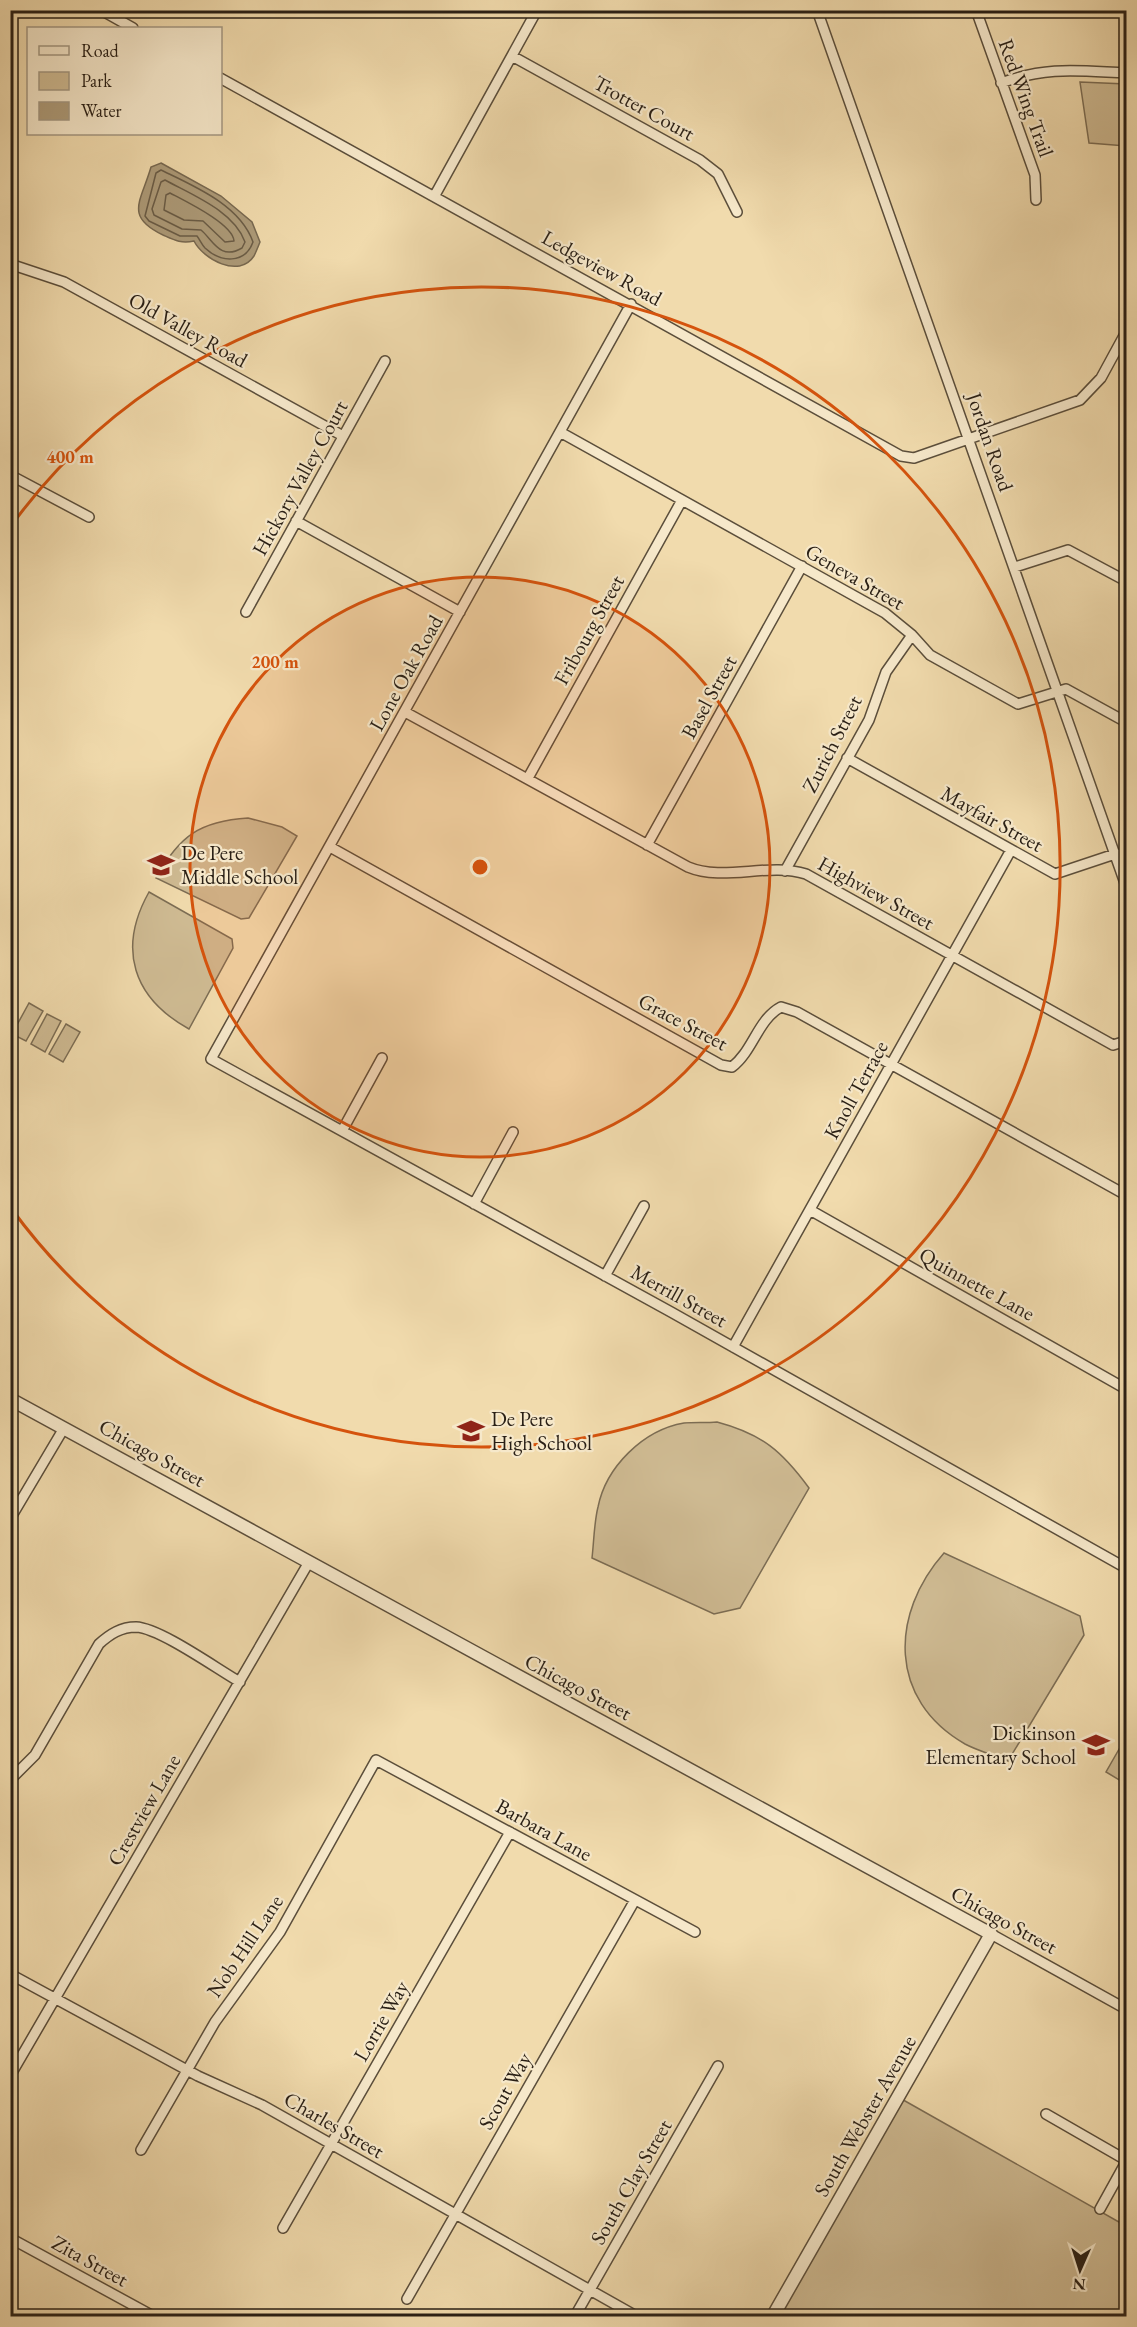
<svg xmlns="http://www.w3.org/2000/svg" width="1137" height="2327" font-family="'EB Garamond',serif">
	<rect width="100%" height="100%" fill="#f1dbad"/>
	<filter id="stains"><feTurbulence type="fractalNoise" baseFrequency=".00333" numOctaves="4"/><feColorMatrix values="0 0 0 0 .2 0 0 0 0 .09 0 0 0 0 .02 0 0 0 .5 -.17"/></filter>
	<radialGradient id="worn" r=".72"><stop offset=".6" stop-color="#630" stop-opacity="0"/><stop offset="1" stop-color="#630" stop-opacity=".3"/></radialGradient>
	<path fill="#cfbb93" stroke="#7c6d54" stroke-width="1.5" d="M1080,82L1126,84V146L1089,143Z
		M248,818L282,827L297,836L249,918L241,919L156,878C179,836 200,821 248,818Z
		M149,892L232,939L233,948L189,1029C133,998 117,949 149,892Z
		M29,1003L43,1011L26,1041L12,1034Z
		M47,1014L61,1021L45,1052L31,1044Z
		M66,1024L80,1032L63,1062L49,1054Z
		M717,1422C762,1434 782,1451 809,1488L740,1608L714,1614L592,1558C594,1541 594,1523 598,1507C606,1467 643,1430 684,1423C694,1422 706,1423 717,1422Z
		M944,1553L1080,1616L1084,1635L1008,1761C994,1755 978,1751 965,1744C888,1700 890,1614 944,1553Z
		M1126,1737V1784L1106,1772Z
		M898,2097L1126,2226V2316H773Z"/>
	<path fill="#ad9b79" stroke="#786951" stroke-width="1.5" d="M161,163L221,196L252,222L260,242C258,247 256,252 254,256C239,279 203,259 194,241C181,244 174,240 163,235C124,216 141,202 151,167Z"/>
	<g fill="none" stroke-linecap="round" stroke-linejoin="round">
		<path stroke="#6b5d47" stroke-width="1.5" d="M161,170C194,186 240,205 253,242C245,264 221,263 205,248C202,245 200,240 197,236H180L149,221L145,216L156,173Z
			M165,180C192,195 234,211 245,242L242,248C220,261 213,240 201,230L182,229L154,215L152,209L161,182Z
			M170,193C185,201 233,224 234,241L225,242L203,221L184,220L164,210L166,195Z"/>
		<defs>
			<path id="minor" d="M101,10L133,28
				M747,10H757
				M817,10L1126,886
				M976,10L1035,175L1036,200
				M512,56L700,160L718,174L737,212
				M220,78L901,456L914,458L1080,400L1101,378L1126,332
				M1001,83C1047,66 1079,71 1126,73
				M435,195L537,10
				M10,264L64,282L343,436
				M631,304L211,1059L671,1312L1126,1568
				M560,432L885,613L912,635L930,655L1018,704L1066,689L1126,722
				M10,475L89,517
				M296,521L460,612
				M1015,567L1068,550L1126,581
				M246,612L385,361
				M405,712L688,867C724,882 768,862 806,874L1113,1045L1126,1041
				M847,758L1055,874L1115,854L1126,855
				M528,778L682,500
				M647,845L802,566
				M330,847L721,1065L732,1067C753,1051 758,1019 781,1007L797,1012L1126,1195
				M785,871L869,720L886,672L912,635
				M342,1131L382,1058
				M474,1204L513,1132
				M810,1210L1126,1389
				M605,1276L644,1206
				M733,1347L1011,850
				M10,1519L64,1428
				M10,1780L35,1755L99,1644C110,1634 121,1627 136,1627C160,1628 217,1669 240,1682
				M991,1934L1126,2009
				M10,1974L198,2076L262,2105L636,2316
				M10,2076L309,1562
				M1046,2114L1126,2160
				M141,2150L215,2022L280,1932L376,1760L695,1932
				M1100,2209L1126,2162
				M283,2228L510,1832
				M10,2238L153,2316
				M407,2299L635,1900
				M575,2316L718,2066"/>
			<path id="tertiary" d="M10,1399L991,1934L773,2316"/>
		</defs>
		<use href="#minor" stroke="#5b4e3b" stroke-width="12"/>
		<use href="#tertiary" stroke="#5b4e3b" stroke-width="15"/>
		<use href="#minor" stroke="#f6e8ca" stroke-width="9"/>
		<use href="#tertiary" stroke="#f6e8ca" stroke-width="12"/>
	</g>
	<circle cx="480" cy="867" r="290" fill="#d5530d" fill-opacity=".12"/>
	<g fill="none" stroke="#d5530d" stroke-width="3">
		<circle cx="480" cy="867" r="290"/>
		<path d="M11 526A580 580 0 1 1 11 1208"/>
	</g>
	<defs>
		<symbol id="school-bare" viewBox="-9 -9 18 18"><path d="M0-5L7-2L0 1L-7-2ZM-4 1L0 2.5L4 1V4Q0 6-4 4Z" fill="#8f2418" stroke="#f6e8ca" stroke-width="2.5" paint-order="stroke"/></symbol>
	</defs>
	<g fill-rule="evenodd">
		<use href="#school-bare" x="142" y="846" width="38" height="38"/>
		<use href="#school-bare" x="452" y="1412" width="38" height="38"/>
		<use href="#school-bare" x="1077" y="1726" width="38" height="38"/>
	</g>
	<g text-anchor="middle" stroke-width="4.5" stroke-linejoin="round" paint-order="stroke">
		<g font-size="21" fill="#291f15" stroke="#f6e8ca">
			<text transform="translate(1026 98) rotate(70)" y="7">Red Wing Trail</text>
			<text transform="translate(644 108) rotate(29)" y="7">Trotter Court</text>
			<text transform="translate(602 268) rotate(29)" y="7">Ledgeview Road</text>
			<text transform="translate(188 330) rotate(29)" y="7">Old Valley Road</text>
			<text transform="translate(990 442) rotate(71)" y="7">Jordan Road</text>
			<text transform="translate(300 478) rotate(-61)" y="7">Hickory Valley Court</text>
			<text transform="translate(855 577) rotate(30)" y="7">Geneva Street</text>
			<text transform="translate(589 630) rotate(-61)" y="7">Fribourg Street</text>
			<text transform="translate(406 673) rotate(-61)" y="7">Lone Oak Road</text>
			<text transform="translate(709 697) rotate(-61)" y="7">Basel Street</text>
			<text transform="translate(832 744) rotate(-63)" y="7">Zurich Street</text>
			<text transform="translate(992 819) rotate(29)" y="7">Mayfair Street</text>
			<text transform="translate(876 893) rotate(29)" y="7">Highview Street</text>
			<text transform="translate(683 1022) rotate(28)" y="7">Grace Street</text>
			<text transform="translate(856 1090) rotate(-61)" y="7">Knoll Terrace</text>
			<text transform="translate(977 1284) rotate(29)" y="7">Quinnette Lane</text>
			<text transform="translate(679 1296) rotate(29)" y="7">Merrill Street</text>
			<text transform="translate(152 1453) rotate(29)" y="7">Chicago Street</text>
			<text transform="translate(578 1687) rotate(28)" y="7">Chicago Street</text>
			<text transform="translate(144 1810) rotate(-60)" y="7">Crestview Lane</text>
			<text transform="translate(544 1830) rotate(29)" y="7">Barbara Lane</text>
			<text transform="translate(1004 1920) rotate(29)" y="7">Chicago Street</text>
			<text transform="translate(245 1946) rotate(-56)" y="7">Nob Hill Lane</text>
			<text transform="translate(381 2021) rotate(-60)" y="7">Lorrie Way</text>
			<text transform="translate(505 2091) rotate(-60)" y="7">Scout Way</text>
			<text transform="translate(865 2116) rotate(-60)" y="7">South Webster Avenue</text>
			<text transform="translate(334 2125) rotate(30)" y="7">Charles Street</text>
			<text transform="translate(631 2182) rotate(-60)" y="7">South Clay Street</text>
			<text transform="translate(90 2261) rotate(29)" y="7">Zita Street</text>
		</g>
		<g font-size="21" fill="#291f15" stroke="#f6e8ca" text-anchor="start">
			<text x="181" y="860">De Pere<tspan x="181" dy="24">Middle School</tspan></text>
			<text x="491" y="1426">De Pere<tspan x="491" dy="24">High School</tspan></text>
			<text x="1076" y="1740" text-anchor="end">Dickinson<tspan x="1076" dy="24">Elementary School</tspan></text>
		</g>
	</g>
	<circle cx="480" cy="867" r="9" fill="#d5530d" stroke="#f6e8ca" stroke-width="3"/>
	<g font-size="18" text-anchor="middle" font-weight="bold" fill="#d5530d" stroke="#f6e8ca" stroke-width="4.5" stroke-linejoin="round" paint-order="stroke">
		<text x="70" y="463">400 m</text>
		<text x="275" y="668">200 m</text>
	</g>
	<rect width="1137" height="2327" fill="none" stroke="#f1dbad" stroke-width="36"/>
	<rect x="12" y="12" width="1113" height="2303" fill="none" stroke="#291f15" stroke-width="3"/>
	<rect x="18" y="18" width="1101" height="2291" fill="none" stroke="#291f15" stroke-width="1.5"/>
	<rect x="27" y="27" width="195" height="108" fill="#f6e8ca" stroke="#a49882" stroke-width="1.5"/>
	<rect x="39" y="46" width="30" height="9" fill="#f6e8ca" stroke="#a49882" stroke-width="1.5"/>
	<text x="81" y="57" font-size="18" fill="#291f15">Road</text>
	<rect x="39" y="72" width="30" height="18" fill="#cfbb93" stroke="#a49882" stroke-width="1.5"/>
	<text x="81" y="87" font-size="18" fill="#291f15">Park</text>
	<rect x="39" y="102" width="30" height="18" fill="#ad9b79" stroke="#a49882" stroke-width="1.5"/>
	<text x="81" y="117" font-size="18" fill="#291f15">Water</text>
	<g transform="translate(1080 2270) rotate(183)" stroke="#f6e8ca" stroke-width="4.5" paint-order="stroke">
	<path d="M0-4.5L10 22L0 15L-10 22Z" fill="#291f15"/>
	<text y="-9" font-size="16" font-weight="bold" text-anchor="middle" fill="#291f15">N</text>
	</g>
	<rect width="100%" height="100%" filter="url(#stains)"/>
	<rect width="100%" height="100%" fill="url(#worn)"/>
</svg>
